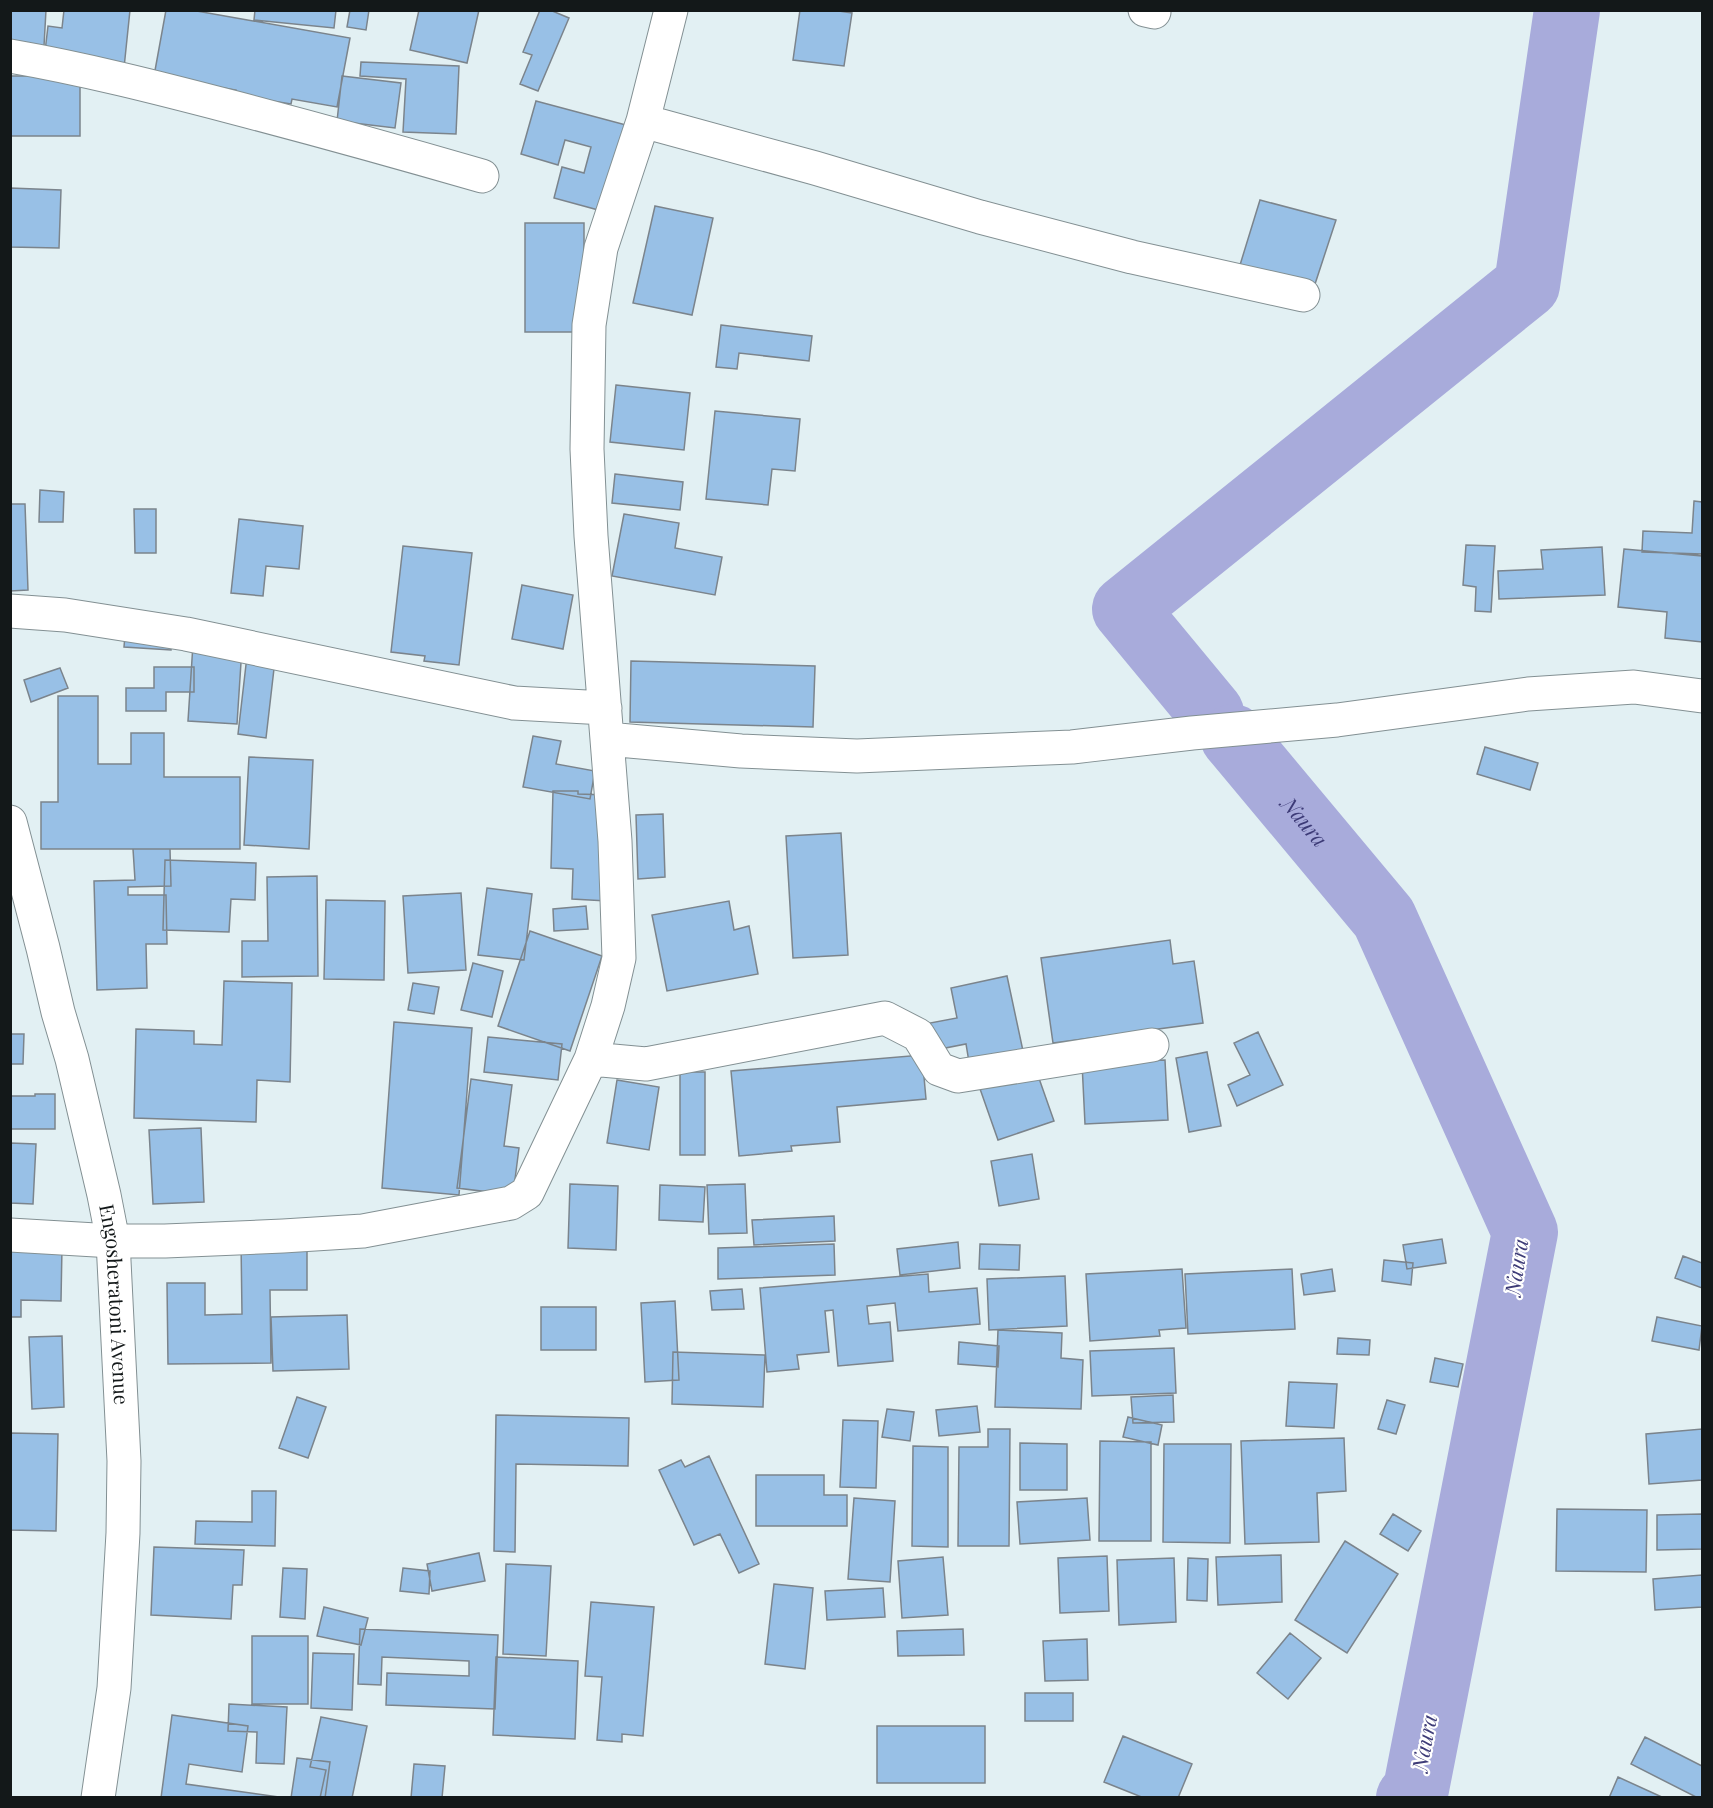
<svg xmlns="http://www.w3.org/2000/svg" width="1713" height="1808" font-family="'Playfair Display',serif">
	<rect width="100%" height="100%" fill="#e2f0f3"/>
	<g fill="none" stroke-linecap="round" stroke-linejoin="round">
		<g stroke="#a8abdb" stroke-width="66">
			<path d="M1211,713L1125,609L1527,285L1567,10"/>
			<path id="s1" d="M1233,737L1384,918L1525,1232L1416,1789L1409,1798"/>
		</g>
	</g>
	<path fill="#98c0e6" stroke="#7b848c" stroke-width="1.5" d="M10,10H46L44,46L10,44Z
		M64,10H130L124,68L44,60L48,26L62,28Z
		M166,10H191L350,38L337,107L292,99L291,104L235,95L236,90L154,76Z
		M255,10H336L334,28L254,20Z
		M350,10H369L366,30L347,27Z
		M419,10H479L467,63L410,50Z
		M540,10H550L569,18L538,91L520,84L532,55L523,52Z
		M800,10H832L852,13L844,66L793,60Z
		M361,62L459,66L456,134L403,132L406,79L360,76Z
		M10,76H80V136H10Z
		M342,76L401,83L395,128L337,121Z
		M536,101L626,125L602,211L554,198L562,167L584,173L591,147L565,140L558,165L521,154Z
		M10,188L61,190L59,248L10,247Z
		M1260,200L1336,220L1315,284L1240,265Z
		M655,206L713,218L692,315L633,303Z
		M525,223H584V332H525Z
		M721,325L812,336L809,361L739,353L737,369L716,367Z
		M616,385L690,393L684,450L610,442Z
		M715,411L800,419L795,471L772,469L768,505L706,499Z
		M615,474L683,482L680,510L612,503Z
		M40,490L64,492L63,522H39Z
		M1694,501L1702,502V554L1642,552L1643,531L1692,533Z
		M10,504H25L28,590L10,591Z
		M134,509H156V553H135Z
		M624,514L679,523L675,548L722,557L715,595L612,576Z
		M239,519L303,526L299,569L266,566L263,596L231,593Z
		M1466,545L1495,546L1491,612L1475,611L1476,587L1463,585Z
		M403,546L472,553L459,665L424,661L425,656L391,652Z
		M1602,547L1605,595L1499,599L1498,571L1543,569L1541,550Z
		M1624,549L1702,556V642L1665,638L1667,612L1618,607Z
		M522,585L573,595L563,649L512,639Z
		M126,623L173,626L171,650L124,647Z
		M193,644L242,647L237,724L188,721Z
		M247,656L275,660L266,738L238,734Z
		M631,661L815,666L813,727L630,722Z
		M154,667H194V692H166V711H126V688H154Z
		M60,668L68,688L31,702L24,680Z
		M58,696H98V764H131V733H164V777H240V849H41V802H58Z
		M533,736L561,741L556,764L595,771L590,799L523,787Z
		M1485,747L1538,763L1530,790L1477,774Z
		M249,757L313,760L309,849L244,845Z
		M553,791H578V794L609,795L607,901L572,899L573,869L551,868Z
		M663,814L665,877L638,879L636,815Z
		M841,833L848,955L793,958L786,836Z
		M133,849H170L171,886L128,887V895H166L167,944H146L147,988L97,990L94,881L135,880Z
		M165,860L256,863L255,900L231,899L229,932L163,930Z
		M317,876L318,976L242,977V941H268L267,877Z
		M487,888L532,894L524,960L478,955Z
		M461,893L466,970L408,973L403,896Z
		M326,900L385,901L384,980L324,979Z
		M729,901L734,930L749,926L758,974L667,991L652,915Z
		M586,906L588,929L554,931L553,909Z
		M530,931L602,956L570,1051L498,1026Z
		M1170,940L1173,964L1194,961L1203,1023L1053,1043L1041,958Z
		M473,963L503,971L492,1017L461,1010Z
		M1007,976L1023,1051L969,1062L966,1044L935,1050L930,1023L957,1018L951,988Z
		M224,981L292,983L290,1082L257,1080L256,1122L134,1118L136,1029L194,1031V1044L222,1045Z
		M413,983L439,987L434,1014L408,1010Z
		M394,1022L472,1028L459,1195L382,1188Z
		M1258,1032L1283,1085L1237,1106L1228,1085L1250,1075L1234,1043Z
		M10,1034H24L23,1064H10Z
		M488,1037L562,1044L558,1080L484,1072Z
		M1207,1052L1221,1126L1189,1132L1176,1058Z
		M922,1055L926,1099L837,1107L840,1142L791,1146L792,1151L739,1156L731,1071Z
		M1165,1060L1168,1120L1085,1124L1082,1063Z
		M1035,1067L1054,1121L998,1140L979,1086Z
		M680,1072H705V1155H680Z
		M471,1079L512,1085L504,1146L519,1148L513,1195L457,1188Z
		M617,1080L659,1087L649,1150L607,1143Z
		M35,1094H55V1129H10V1096H35Z
		M201,1128L204,1202L153,1204L149,1130Z
		M10,1143L36,1144L33,1204L10,1203Z
		M1032,1154L1039,1199L999,1206L991,1161Z
		M570,1184L618,1186L616,1250L568,1248Z
		M745,1184L747,1233L709,1234L707,1185Z
		M660,1185L705,1187L703,1222L659,1220Z
		M834,1216L835,1241L754,1245L752,1220Z
		M1442,1239L1446,1263L1407,1269L1403,1245Z
		M307,1241V1290H270L271,1363L168,1364L167,1283H205V1315L242,1314L241,1242Z
		M958,1242L960,1268L900,1275L897,1249Z
		M834,1244L835,1275L718,1279V1248Z
		M980,1244L1020,1245L1019,1270L979,1269Z
		M10,1246L62,1247L61,1301L21,1300V1317H10Z
		M1683,1256L1702,1263V1288L1675,1278Z
		M1384,1260L1413,1263L1411,1285L1382,1281Z
		M1182,1269L1186,1328L1159,1330L1160,1336L1090,1341L1086,1274Z
		M1292,1269L1295,1329L1188,1334L1185,1274Z
		M1332,1269L1335,1291L1304,1295L1301,1274Z
		M928,1274L929,1292L977,1288L980,1324L898,1331L895,1303L867,1306L869,1324L890,1322L893,1361L838,1366L833,1310L825,1311L829,1352L797,1355L799,1369L767,1372L760,1288Z
		M1065,1276L1067,1326L989,1330L987,1279Z
		M742,1289L744,1309L712,1310L710,1291Z
		M675,1301L679,1380L645,1382L641,1303Z
		M541,1307H596V1350H541Z
		M347,1315L349,1369L273,1371L271,1317Z
		M1657,1317L1702,1326L1699,1350L1652,1341Z
		M998,1330L1062,1333L1061,1358L1083,1360L1081,1409L995,1407Z
		M62,1336L64,1407L32,1409L29,1337Z
		M1338,1338L1370,1340L1369,1355L1337,1354Z
		M959,1342L999,1346L998,1367L958,1364Z
		M1174,1348L1176,1393L1092,1396L1090,1351Z
		M673,1352L765,1355L763,1407L672,1404Z
		M1435,1358L1463,1364L1458,1387L1430,1382Z
		M1289,1382L1337,1384L1334,1428L1286,1426Z
		M1173,1395L1174,1422L1133,1423L1131,1397Z
		M297,1397L326,1407L308,1458L279,1448Z
		M1387,1400L1405,1405L1396,1434L1378,1429Z
		M977,1406L980,1432L939,1436L936,1410Z
		M887,1409L914,1412L910,1441L882,1437Z
		M496,1415L629,1418L628,1466L516,1464L515,1552L494,1551Z
		M1128,1417L1162,1425L1158,1445L1123,1437Z
		M843,1420L878,1421L876,1488L840,1487Z
		M988,1429H1010L1009,1546H958L959,1447H988Z
		M1702,1429V1480L1649,1484L1646,1434Z
		M10,1433L58,1434L56,1531L10,1530Z
		M1344,1438L1346,1491L1317,1493L1319,1542L1245,1544L1241,1441Z
		M1100,1441L1151,1442V1541H1099Z
		M1020,1443L1067,1444V1490H1020Z
		M1164,1444H1231L1230,1543L1163,1542Z
		M913,1446L948,1447V1547L912,1546Z
		M709,1456L759,1564L739,1573L720,1534L694,1545L659,1470L681,1460L685,1467Z
		M756,1475H824V1495H847V1526H756Z
		M252,1491H276L275,1546L195,1544L196,1521L252,1522Z
		M854,1498L895,1501L890,1582L848,1579Z
		M1087,1498L1090,1540L1020,1544L1017,1502Z
		M1557,1509L1647,1510L1646,1572L1556,1571Z
		M1393,1514L1421,1531L1408,1551L1380,1534Z
		M1702,1514V1549L1657,1550V1515Z
		M1345,1541L1398,1574L1347,1653L1295,1620Z
		M154,1547L244,1550L242,1585H233L231,1619L151,1615Z
		M479,1553L485,1581L432,1591L427,1564Z
		M1281,1555L1282,1602L1218,1605L1216,1557Z
		M1107,1556L1109,1611L1060,1613L1058,1558Z
		M943,1557L948,1615L902,1618L898,1561Z
		M1174,1558L1176,1622L1119,1625L1117,1560Z
		M1188,1558L1208,1559L1207,1601L1187,1600Z
		M506,1564L551,1566L546,1656L503,1654Z
		M283,1568L307,1569L305,1619L280,1617Z
		M403,1568L430,1571L429,1594L400,1591Z
		M1702,1575V1607L1655,1610L1653,1579Z
		M774,1584L813,1588L805,1669L765,1664Z
		M883,1588L885,1617L827,1620L825,1591Z
		M591,1602L654,1607L643,1736L622,1734V1742L597,1740L602,1677L585,1676Z
		M324,1607L368,1618L361,1645L317,1636Z
		M360,1629L498,1635L495,1709L386,1705L387,1673L469,1676V1661L382,1657L381,1685L358,1684Z
		M963,1629L964,1655L898,1656L897,1631Z
		M1290,1633L1321,1658L1288,1699L1257,1673Z
		M252,1636H308V1704H252Z
		M1087,1639L1088,1680L1045,1681L1043,1641Z
		M313,1653L354,1654L352,1710L311,1708Z
		M496,1657L578,1661L575,1739L493,1735Z
		M1025,1693H1073V1721H1025Z
		M229,1704L287,1707L284,1764L256,1763L257,1732L228,1731Z
		M172,1715L248,1726L242,1772L189,1764L186,1784L286,1798H161Z
		M321,1717L367,1726L352,1798H320L326,1770L310,1767Z
		M877,1726H985V1783H877Z
		M1123,1736L1192,1764L1178,1798H1144L1104,1782Z
		M1645,1737L1702,1766V1798H1698L1631,1764Z
		M297,1758L330,1762L325,1798H291Z
		M414,1764L445,1766L442,1798H411Z
		M1618,1777L1664,1798H1609Z"/>
	<g fill="none" stroke-linecap="round" stroke-linejoin="round">
		<defs>
			<path id="minor" d="M1145,10L1154,12
				M10,56C85,69 159,88 232,107C316,129 399,152 482,176
				M643,121L815,168L980,217L1132,257L1303,295
				M10,611L65,615L186,634L514,703L605,708
				M607,739L741,751L857,756L951,752L1072,747L1192,733L1337,720L1528,694L1634,687L1702,696
				M591,1059L646,1064L885,1018L918,1035L939,1069L958,1076L1152,1045
				M10,1235L113,1241H165L283,1236L363,1231L511,1203L527,1193L591,1059L608,1006L619,958L615,841L591,536L587,449L589,325L601,248L643,121L671,10"/>
			<g id="tertiary">
				<path id="s2" d="M10,822L43,948L58,1012L72,1059L104,1195L113,1241L124,1461L123,1533L114,1688L98,1798"/>
			</g>
		</defs>
		<use href="#minor" stroke="#839093" stroke-width="35"/>
		<use href="#tertiary" stroke="#839093" stroke-width="35"/>
		<use href="#minor" stroke="#fff" stroke-width="33"/>
		<use href="#tertiary" stroke="#fff" stroke-width="33"/>
	</g>
	<g text-anchor="middle" stroke-width="4.5" stroke-linejoin="round" paint-order="stroke">
		<g font-size="20" fill="#131819" stroke="#fff">
			<text dy="7" stroke="none"><textPath href="#s2" startOffset="495">Engosheratoni Avenue</textPath></text>
		</g>
		<g font-size="21" font-style="italic" fill="#3d3b77" stroke="#fff">
			<text dy="7" stroke="none"><textPath href="#s1" startOffset="111">Naura</textPath></text>
			<text transform="translate(1517 1267) rotate(-81)" y="7">Naura</text>
			<text transform="translate(1425 1743) rotate(-79)" y="7">Naura</text>
		</g>
	</g>
	<rect width="1713" height="1808" fill="none" stroke="#131819" stroke-width="24"/>
</svg>
